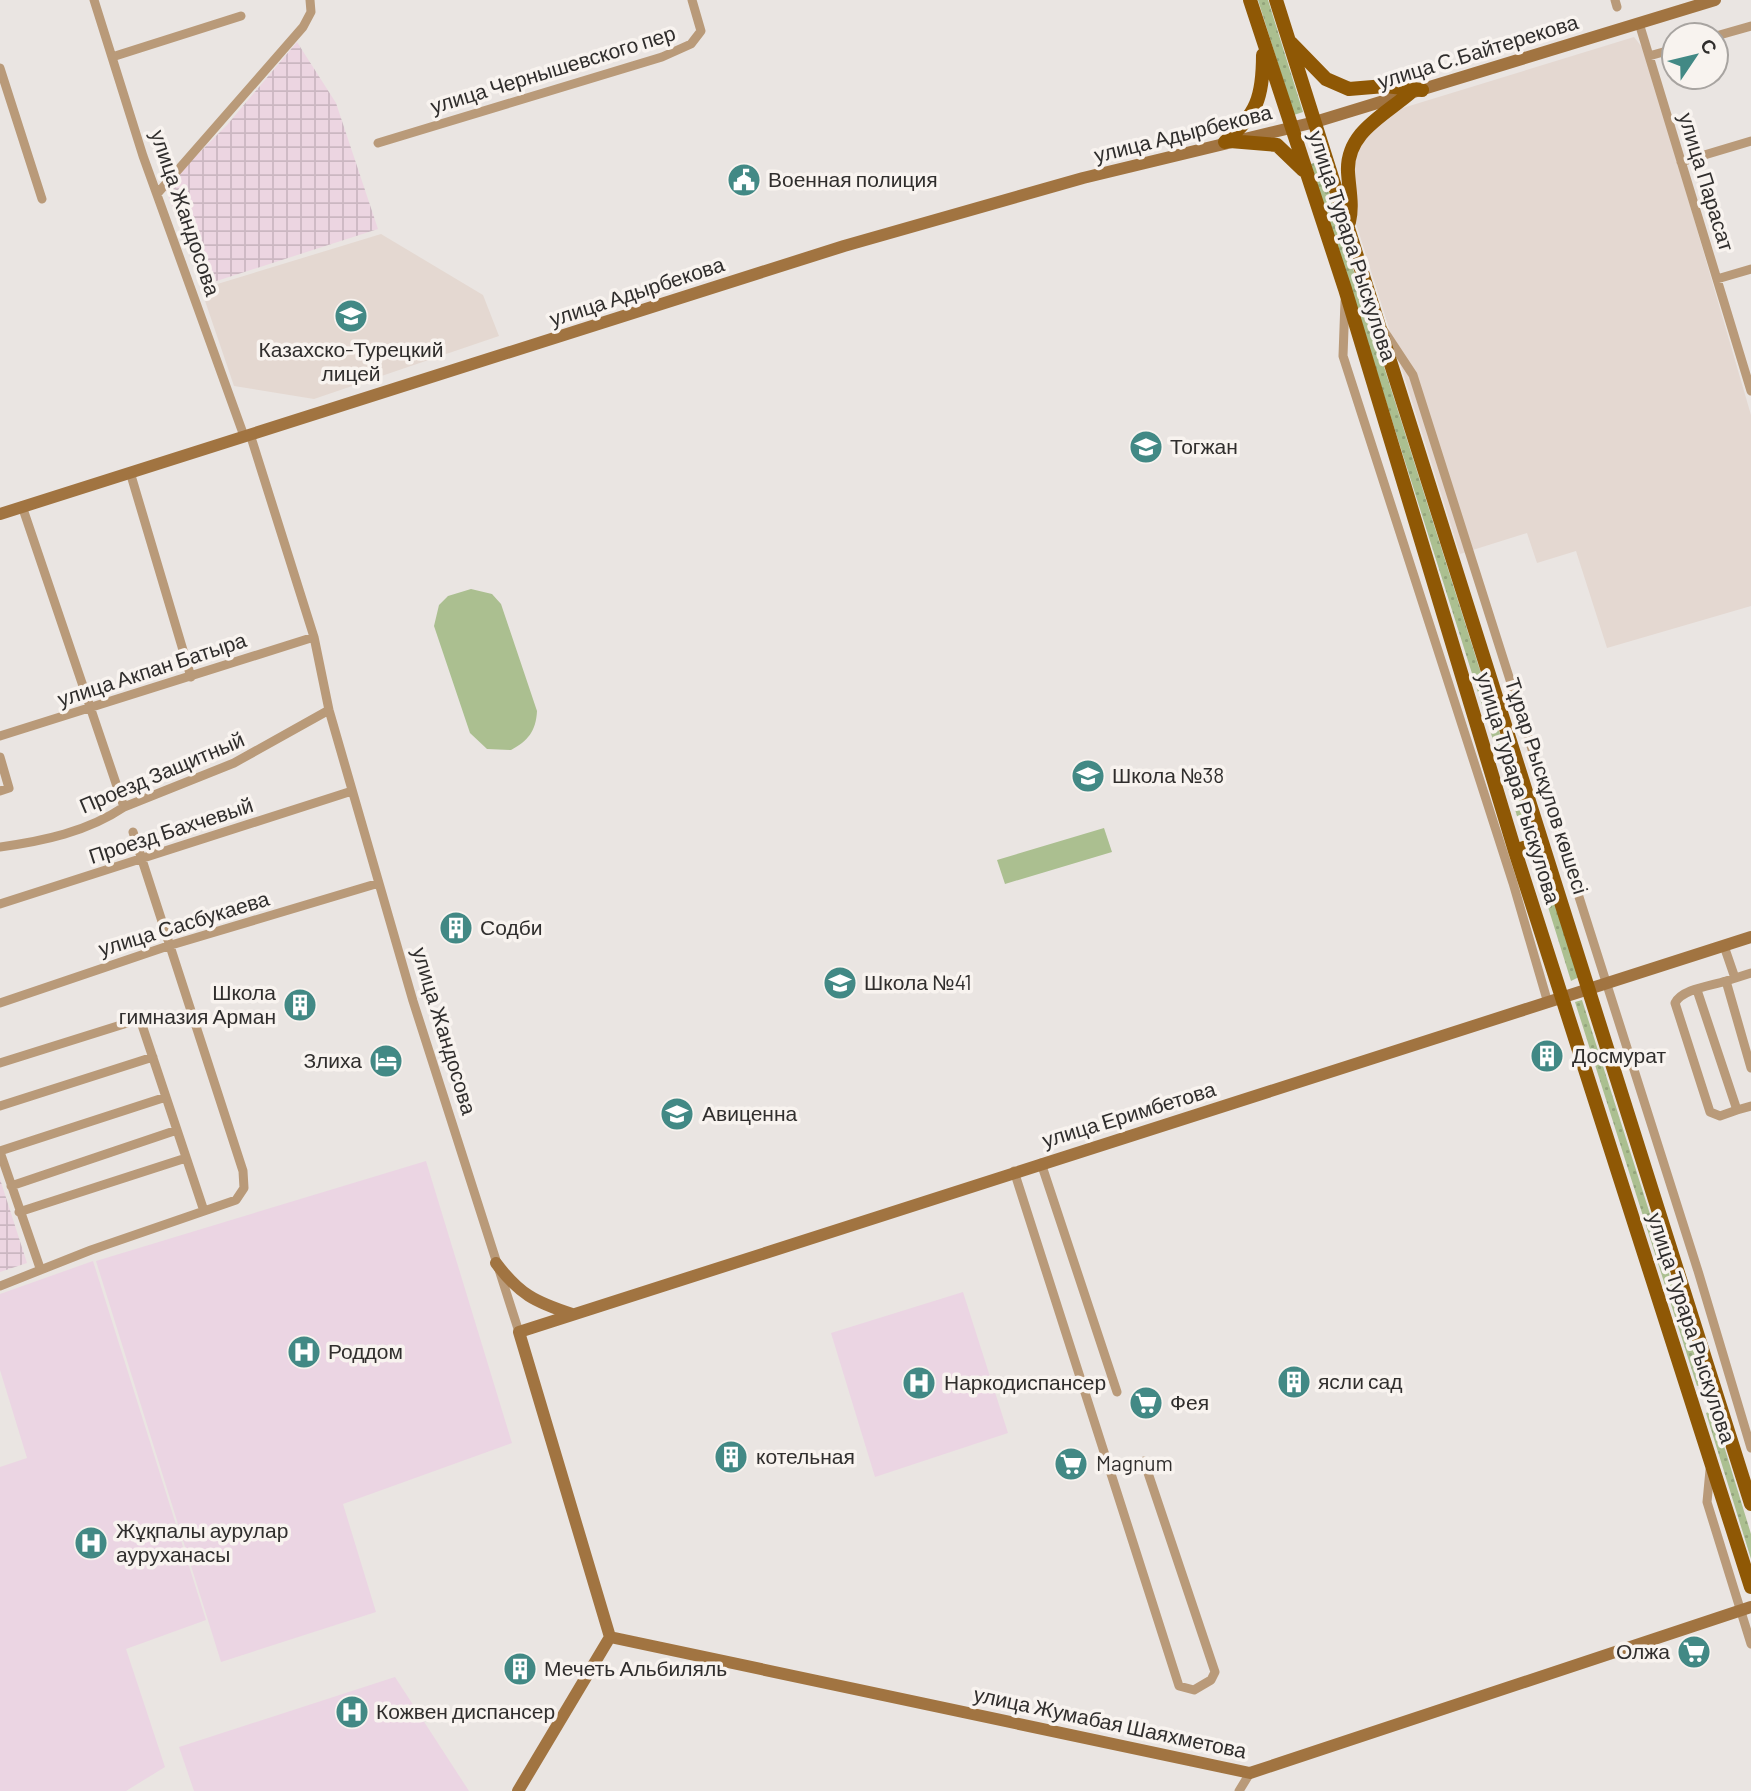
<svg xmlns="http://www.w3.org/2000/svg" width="1751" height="1791" font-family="Barlow,sans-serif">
	<defs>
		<pattern id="industrial-grid" width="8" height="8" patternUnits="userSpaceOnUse" patternTransform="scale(1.75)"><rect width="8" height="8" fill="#ecd5e1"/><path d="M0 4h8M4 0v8" fill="none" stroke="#cbb7c1"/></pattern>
		<pattern id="grass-dots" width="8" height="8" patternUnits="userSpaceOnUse" patternTransform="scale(1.75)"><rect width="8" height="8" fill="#abbf90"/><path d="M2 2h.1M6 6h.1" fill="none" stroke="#93a47c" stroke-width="1.8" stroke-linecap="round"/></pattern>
	</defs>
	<rect width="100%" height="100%" fill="#eae5e2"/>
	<path fill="#e4d8d1" d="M1634,37L1645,51L1751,415V606L1607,648L1576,551L1537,563L1527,533L1460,554L1354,217L1346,157L1350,138L1370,118Z
		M381,234L483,295L499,336L314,399L234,386L201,289Z"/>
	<path fill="url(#industrial-grid)" d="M297,42L336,103L378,229L201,286L165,187L227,125Z
		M0,1179L27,1263L0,1272Z"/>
	<path fill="#ebd5e3" d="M426,1161L512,1443L343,1504L376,1612L221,1662L96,1261Z
		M93,1261L206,1620L126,1649L165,1767L126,1791H0V1467L27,1458L0,1370V1294Z
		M963,1292L1008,1433L875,1477L831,1333Z
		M395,1677L469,1791H194L179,1747Z"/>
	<path fill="url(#grass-dots)" d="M1258,0H1268L1303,112L1294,115Z
		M1319,161L1532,835L1524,838L1311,164Z
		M1541,859L1579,977L1571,981L1534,862Z
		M1582,1000L1704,1384L1697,1386L1575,1002Z
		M1713,1410L1751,1534V1559L1706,1413Z"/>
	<path fill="#abbf90" d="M471,589L492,594L501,604L537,711C536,731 528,741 511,750L487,749L470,733L434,626L439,605L448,596Z
		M1104,828L1112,852L1005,884L997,860Z"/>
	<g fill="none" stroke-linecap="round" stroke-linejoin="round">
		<path stroke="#b99a79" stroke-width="9" d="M94,0L143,156L244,436
			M1615,0L1617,7
			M1639,23L1751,391
			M1716,36L1751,26
			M1649,56L1674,49
			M112,57L241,16
			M0,68L42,199
			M378,143L662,57L691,44L701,31L692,0
			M1681,162L1751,141
			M157,194L303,27L311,12L310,0
			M1717,279L1751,269
			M1345,301L1343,356L1513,883L1548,1003
			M1384,331L1413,375L1698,1271L1751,1448
			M250,434L314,637L329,710L413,1001L519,1332
			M130,472L191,677
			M22,506L124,807
			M0,736L314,637
			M0,757L9,788L0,791
			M0,847C43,841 87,832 124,807L234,763L329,710
			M0,904L352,791
			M1724,946L1735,978
			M1751,973L1726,981L1751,1068
			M1697,990L1737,1110L1720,1116L1710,1112L1675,1003C1682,989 1710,986 1726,981
			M0,1003L168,946L379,883
			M0,1063L140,1019L204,1211
			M0,1106L153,1057
			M1737,1110L1751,1106
			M0,1151L166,1097
			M0,1152L40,1268
			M1041,1163L1117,1392
			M1014,1171L1179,1686L1194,1690L1211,1680L1215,1672L1144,1461
			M11,1186L177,1130
			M19,1212L186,1158
			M0,1286L91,1250L236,1200L244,1188L243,1171L133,832
			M1710,1470L1707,1502L1751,1644
			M1239,1791L1250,1773"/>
		<path stroke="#a17441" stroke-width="12" d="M0,514L844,246L1083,178L1315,122L1715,0
			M496,1263C519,1294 535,1302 572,1314
			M610,1637L519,1332L1751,937
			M610,1637L1250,1773L1751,1607
			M518,1791L610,1637"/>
		<path stroke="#8f5805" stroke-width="14" d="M1250,0L1345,289L1515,851L1751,1587
			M1276,0L1751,1504
			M1291,43L1326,79L1349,89L1385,86L1422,90
			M1230,141L1277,145L1303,170
			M1225,142C1257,114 1263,97 1263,55
			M1349,222C1353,206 1349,189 1348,172C1346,133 1383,116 1410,93
			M1515,851L1541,842"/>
	</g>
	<defs>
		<symbol id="civic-disc" viewBox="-11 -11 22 22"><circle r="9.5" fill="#428985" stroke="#f8f3ef"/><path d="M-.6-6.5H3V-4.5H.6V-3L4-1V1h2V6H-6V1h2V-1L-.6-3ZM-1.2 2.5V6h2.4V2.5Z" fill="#fff"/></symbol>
		<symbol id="school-disc" viewBox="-11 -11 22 22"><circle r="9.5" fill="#428985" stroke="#f8f3ef"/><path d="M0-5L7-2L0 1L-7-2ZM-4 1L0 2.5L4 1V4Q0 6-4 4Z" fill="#fff"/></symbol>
		<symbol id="building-disc" viewBox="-11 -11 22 22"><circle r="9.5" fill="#428985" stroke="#f8f3ef"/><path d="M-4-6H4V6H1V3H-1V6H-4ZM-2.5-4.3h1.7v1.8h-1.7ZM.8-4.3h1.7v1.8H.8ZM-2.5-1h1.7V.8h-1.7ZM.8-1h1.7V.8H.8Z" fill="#fff"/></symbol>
		<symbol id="hotel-disc" viewBox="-11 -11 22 22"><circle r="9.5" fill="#428985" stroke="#f8f3ef"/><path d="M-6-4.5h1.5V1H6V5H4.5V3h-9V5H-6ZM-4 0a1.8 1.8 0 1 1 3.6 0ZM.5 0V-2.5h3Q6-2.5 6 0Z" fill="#fff"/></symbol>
		<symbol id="university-disc" viewBox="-11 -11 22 22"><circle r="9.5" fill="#428985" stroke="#f8f3ef"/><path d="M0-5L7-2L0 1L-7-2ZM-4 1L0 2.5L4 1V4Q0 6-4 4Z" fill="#fff"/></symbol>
		<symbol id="hospital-disc" viewBox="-11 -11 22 22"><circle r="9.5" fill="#428985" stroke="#f8f3ef"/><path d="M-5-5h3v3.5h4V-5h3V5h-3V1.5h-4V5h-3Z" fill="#fff"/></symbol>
		<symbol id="supermarket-disc" viewBox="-11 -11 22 22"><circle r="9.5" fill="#428985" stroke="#f8f3ef"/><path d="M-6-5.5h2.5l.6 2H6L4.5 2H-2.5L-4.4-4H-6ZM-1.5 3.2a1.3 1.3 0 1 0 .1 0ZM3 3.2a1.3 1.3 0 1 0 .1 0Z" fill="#fff"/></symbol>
	</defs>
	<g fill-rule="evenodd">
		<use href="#civic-disc" x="725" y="161" width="38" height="38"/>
		<use href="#school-disc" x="332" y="297" width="38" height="38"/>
		<use href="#school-disc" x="1127" y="428" width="38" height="38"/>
		<use href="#school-disc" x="1069" y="757" width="38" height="38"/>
		<use href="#building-disc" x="437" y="909" width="38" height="38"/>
		<use href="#school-disc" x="821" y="964" width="38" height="38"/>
		<use href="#building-disc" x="281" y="986" width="38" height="38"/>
		<use href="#building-disc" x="1528" y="1037" width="38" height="38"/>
		<use href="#hotel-disc" x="367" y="1042" width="38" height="38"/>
		<use href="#university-disc" x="658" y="1095" width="38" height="38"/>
		<use href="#hospital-disc" x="285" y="1333" width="38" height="38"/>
		<use href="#building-disc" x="1275" y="1363" width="38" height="38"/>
		<use href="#hospital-disc" x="900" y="1364" width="38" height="38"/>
		<use href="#supermarket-disc" x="1127" y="1384" width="38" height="38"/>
		<use href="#building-disc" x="712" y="1438" width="38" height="38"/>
		<use href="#supermarket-disc" x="1052" y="1445" width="38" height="38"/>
		<use href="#hospital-disc" x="72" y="1524" width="38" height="38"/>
		<use href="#supermarket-disc" x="1675" y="1633" width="38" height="38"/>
		<use href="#building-disc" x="501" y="1650" width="38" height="38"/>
		<use href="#hospital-disc" x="333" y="1693" width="38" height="38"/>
	</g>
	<g text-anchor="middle" stroke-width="7" stroke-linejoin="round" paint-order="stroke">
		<g font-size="21" fill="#302e2d" stroke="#f8f3ef">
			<text transform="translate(1478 52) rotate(-17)" y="7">улица С.Байтерекова</text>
			<text transform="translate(553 70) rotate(-17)" y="7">улица Чернышевского пер</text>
			<text transform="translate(1183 134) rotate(-14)" y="7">улица Адырбекова</text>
			<text transform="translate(1706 182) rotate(73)" y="7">улица Парасат</text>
			<text transform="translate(185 213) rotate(71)" y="7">улица Жандосова</text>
			<text transform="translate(1352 246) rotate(72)" y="7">улица Турара Рыскулова</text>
			<text transform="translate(637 292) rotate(-18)" y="7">улица Адырбекова</text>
			<text transform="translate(152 670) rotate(-18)" y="7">улица Акпан Батыра</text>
			<text transform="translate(162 773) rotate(-23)" y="7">Проезд Защитный</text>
			<text transform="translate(1546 786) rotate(72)" y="7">Тұрар Рыскұлов көшесі</text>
			<text transform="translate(1518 788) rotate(73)" y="7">улица Турара Рыскулова</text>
			<text transform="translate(171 831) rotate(-18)" y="7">Проезд Бахчевый</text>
			<text transform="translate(184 924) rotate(-17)" y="7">улица Сасбукаева</text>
			<text transform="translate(444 1031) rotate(73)" y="7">улица Жандосова</text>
			<text transform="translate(1129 1115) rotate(-17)" y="7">улица Еримбетова</text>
			<text transform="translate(1691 1328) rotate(72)" y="7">улица Турара Рыскулова</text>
			<text transform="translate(1110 1723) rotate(12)" y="7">улица Жумабая Шаяхметова</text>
		</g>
		<g font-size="21" fill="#302e2d" stroke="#f8f3ef" text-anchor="start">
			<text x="768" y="187">Военная полиция</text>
			<text x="351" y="357" text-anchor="middle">Казахско-Турецкий<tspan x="351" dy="24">лицей</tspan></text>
			<text x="1170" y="454">Тогжан</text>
			<text x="1112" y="783">Школа №38</text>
			<text x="480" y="935">Содби</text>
			<text x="864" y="990">Школа №41</text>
			<text x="276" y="1000" text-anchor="end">Школа<tspan x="276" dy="24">гимназия Арман</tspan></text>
			<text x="1572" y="1063">Досмурат</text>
			<text x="362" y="1068" text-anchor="end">Злиха</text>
			<text x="702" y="1121">Авиценна</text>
			<text x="328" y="1359">Роддом</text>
			<text x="1318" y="1389">ясли сад</text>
			<text x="944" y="1390">Наркодиспансер</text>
			<text x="1170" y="1410">Фея</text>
			<text x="756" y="1464">котельная</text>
			<text x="1096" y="1471">Magnum</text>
			<text x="116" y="1538">Жұқпалы аурулар<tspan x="116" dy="24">ауруханасы</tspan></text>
			<text x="1670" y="1659" text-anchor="end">Олжа</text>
			<text x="544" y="1676">Мечеть Альбиляль</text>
			<text x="376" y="1719">Кожвен диспансер</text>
		</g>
	</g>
	<g transform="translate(1695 56) rotate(55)"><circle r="33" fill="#f8f3ef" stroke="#a8a4a1" stroke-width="2"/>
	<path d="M0-5L12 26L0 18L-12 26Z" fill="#428985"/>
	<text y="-10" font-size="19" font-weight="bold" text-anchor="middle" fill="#302e2d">С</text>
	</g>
</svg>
